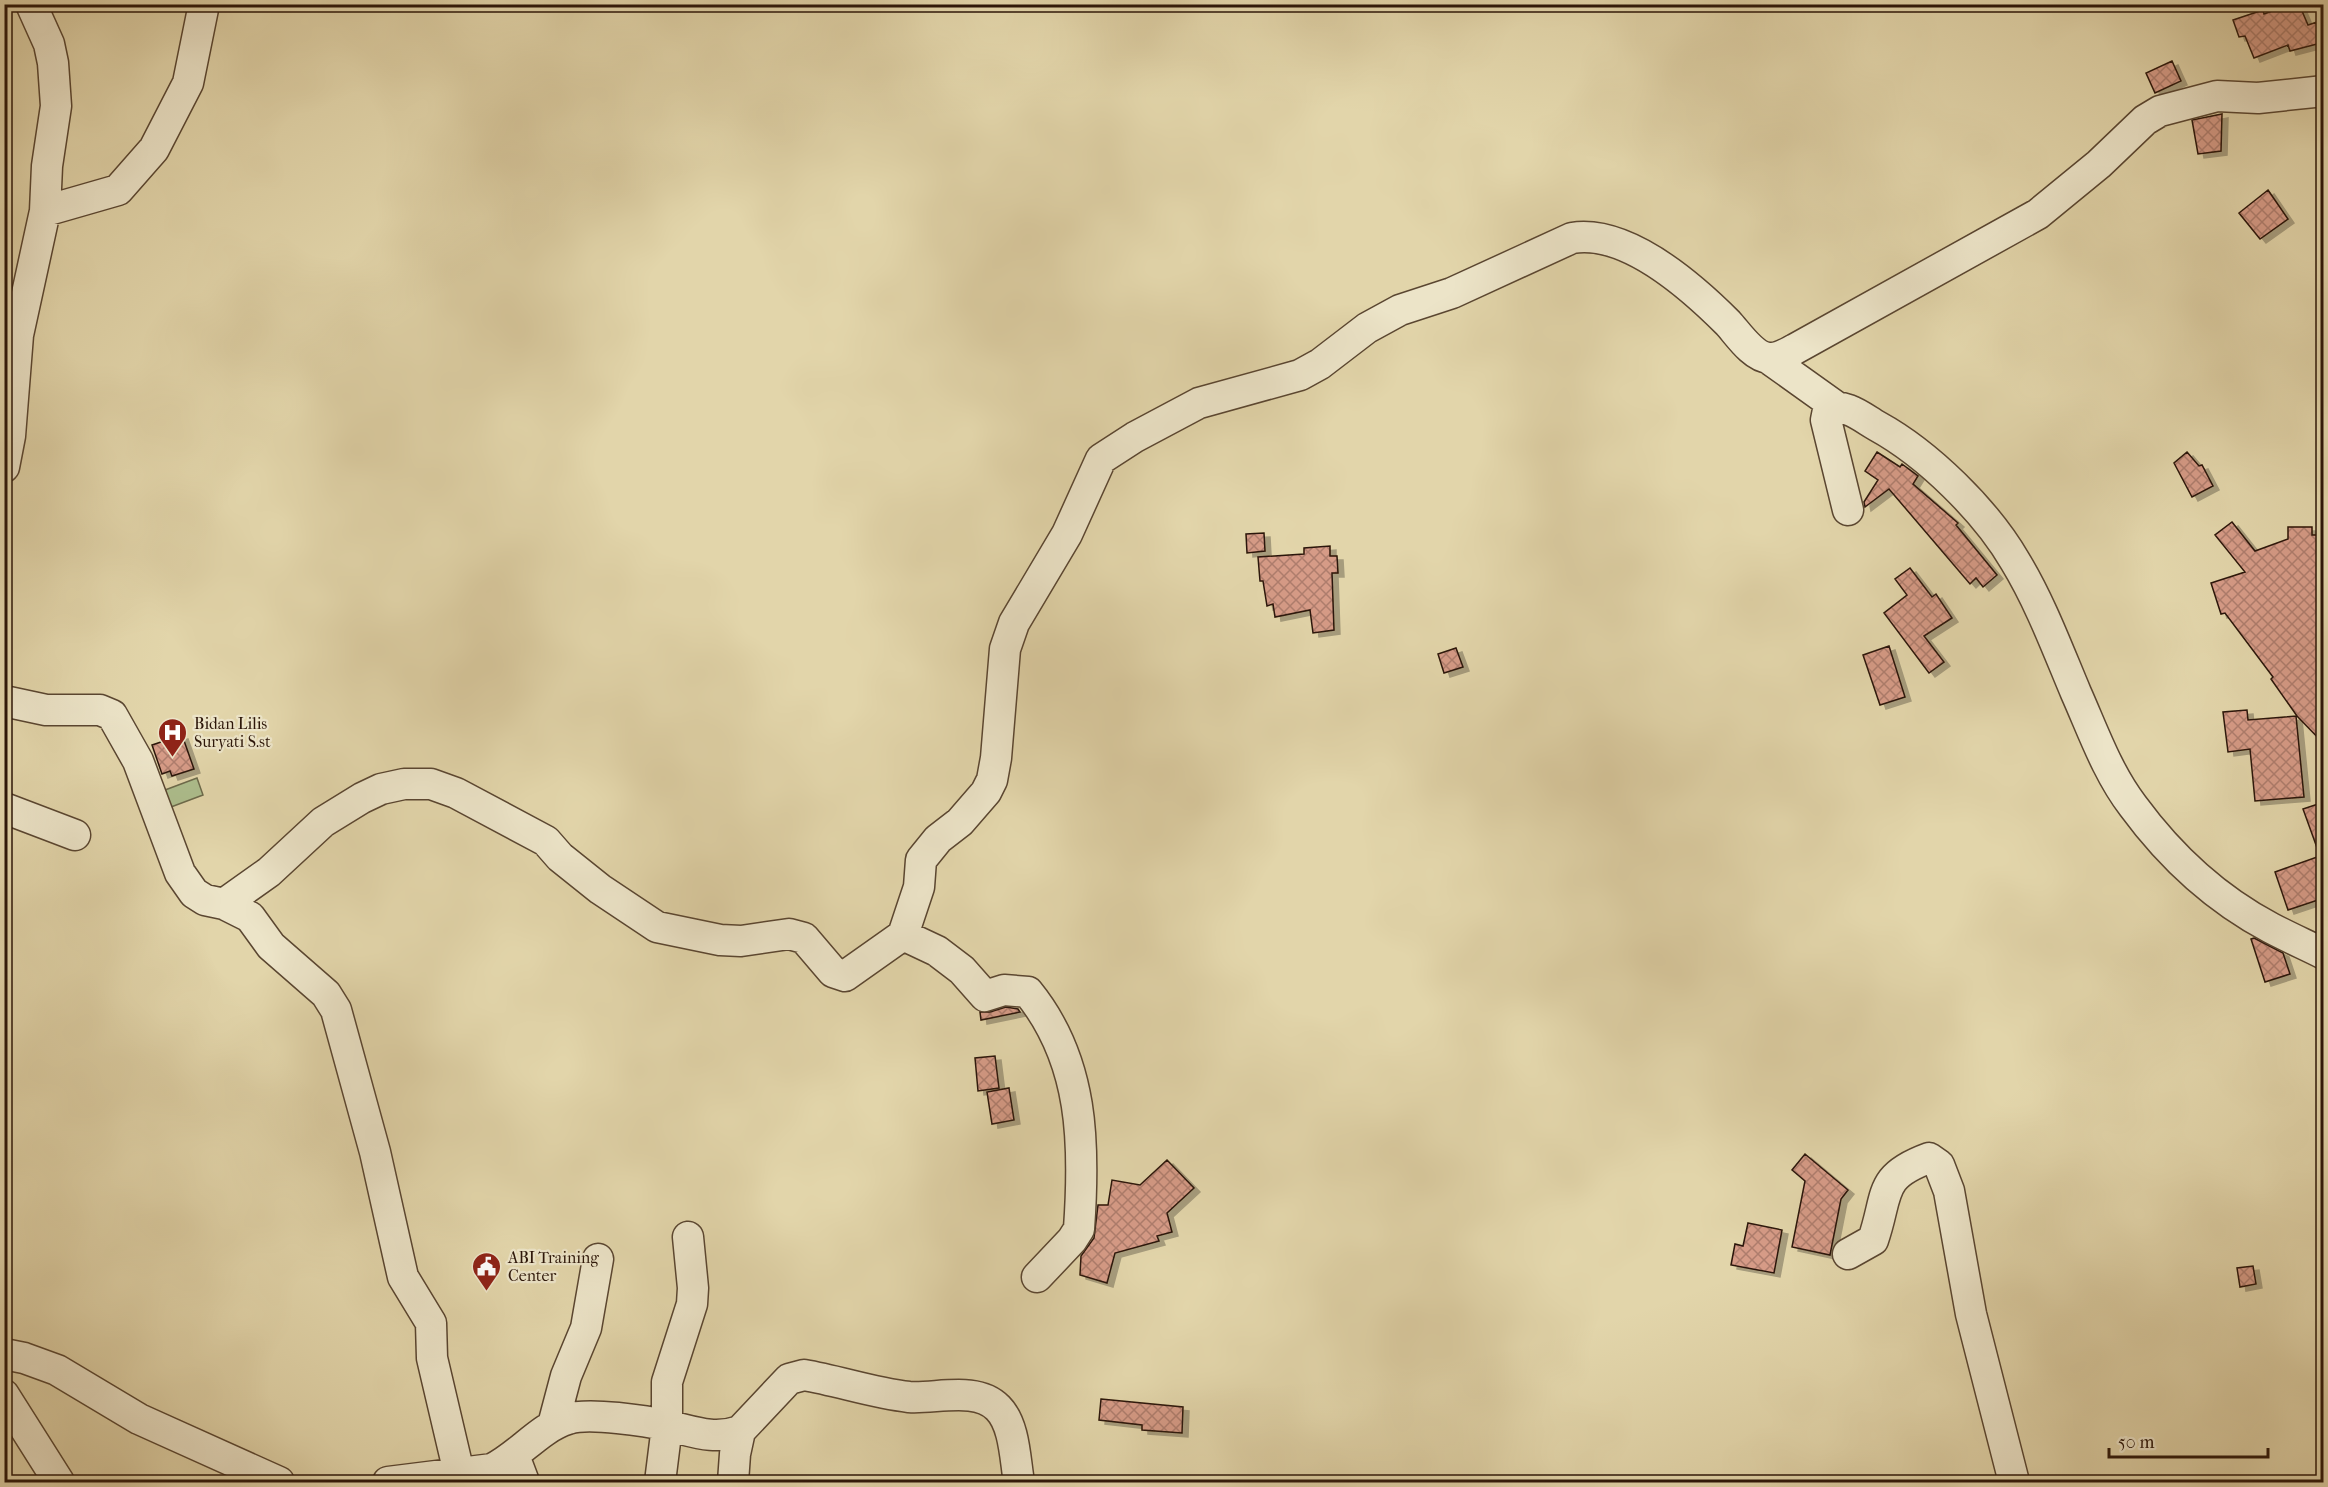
<svg xmlns="http://www.w3.org/2000/svg" width="2328" height="1487" font-family="'IM FELL French Canon',serif">
	<defs>
		<pattern id="building-cross-hatch" width="8" height="8" patternUnits="userSpaceOnUse" patternTransform="scale(1.5)"><rect width="8" height="8" fill="#d69b87"/><path d="M0 0l8 8M0 8l8-8" fill="none" stroke="#ae7d6d"/></pattern>
		<filter id="shadow"><feDropShadow dx="6" dy="4" stdDeviation="0" flood-color="#0004"/></filter>
	</defs>
	<rect width="100%" height="100%" fill="#e2d5aa"/>
	<filter id="stains"><feTurbulence type="fractalNoise" baseFrequency=".00333" numOctaves="4"/><feColorMatrix values="0 0 0 0 .2 0 0 0 0 .09 0 0 0 0 .02 0 0 0 .5 -.17"/></filter>
	<radialGradient id="worn" r=".72"><stop offset=".6" stop-color="#630" stop-opacity="0"/><stop offset="1" stop-color="#630" stop-opacity=".3"/></radialGradient>
	<path fill="#adbe8d" stroke="#6c6a4b" stroke-width="1.5" d="M197,778L203,795L171,807L165,790Z"/>
	<path fill="url(#building-cross-hatch)" stroke="#2c1609" stroke-width="1.5" filter="url(#shadow)" d="M2291,4H2299L2308,25L2317,22L2321,43L2290,51L2288,45L2254,58L2245,36L2239,37L2233,20L2263,10L2264,14Z
		M2172,61L2181,81L2155,93L2146,73Z
		M2222,114L2221,151L2198,154L2192,120Z
		M2268,190L2288,219L2260,239L2239,213Z
		M1877,452L1900,467L1902,464L1918,476L1913,484L1958,523L1956,525L1997,575L1983,587L1976,578L1970,584L1889,489L1865,507L1864,502L1878,480L1865,471Z
		M2187,452L2199,466L2202,465L2213,486L2192,497L2174,463Z
		M2232,522L2255,551L2288,539V527H2312V535H2324V744L2297,716L2271,679L2273,677L2225,613L2221,614L2211,583L2245,572L2215,535Z
		M1264,533L1265,551L1247,553L1246,534Z
		M1330,546V556H1337L1338,573H1332L1334,630L1313,633L1310,610L1275,617L1273,604L1267,606L1263,581H1260L1258,557L1304,554V548Z
		M1910,568L1932,597L1936,594L1952,618L1924,636L1944,662L1929,673L1884,613L1907,595L1895,579Z
		M1889,646L1905,697L1880,705L1863,655Z
		M1456,648L1463,667L1444,673L1438,654Z
		M2247,710L2248,720L2296,716L2304,797L2255,801L2250,749L2228,752L2223,712Z
		M182,735L194,769L172,776L170,771L162,774L152,745Z
		M2324,802V898L2288,910L2275,872L2320,856L2303,809Z
		M2254,938L2283,953L2290,974L2265,982L2251,939Z
		M1006,1007L1018,1009L1020,1012L981,1020L980,1012H990Z
		M995,1056L999,1088L978,1091L975,1058Z
		M1009,1088L1014,1120L992,1124L987,1092Z
		M1805,1154L1848,1190L1841,1199L1830,1255L1792,1247L1805,1181L1792,1170Z
		M1167,1160L1194,1188L1167,1213L1172,1232L1157,1236L1159,1241L1115,1253L1107,1283L1080,1275L1081,1256L1094,1238L1098,1205H1108L1112,1180L1140,1185Z
		M1748,1223L1782,1230L1774,1273L1731,1265L1735,1244L1743,1246Z
		M2253,1266L2256,1284L2240,1287L2237,1268Z
		M1101,1399L1183,1407L1182,1433L1142,1430V1425L1099,1420Z"/>
	<g fill="none" stroke-linecap="round" stroke-linejoin="round">
		<defs>
			<path id="minor" d="M45,211L118,190L154,149L188,83L204,4
				M1768,358L1838,408
				M4,467L10,436L18,335L45,211L47,166L56,106L53,63L49,44L31,4
				M1848,510L1826,420L1828,410C1845,402 1863,418 1877,426C1928,454 1986,511 2015,561C2040,602 2057,648 2076,693C2093,731 2107,772 2133,806C2169,855 2216,899 2271,928C2288,937 2306,945 2324,954
				M4,701L46,710H100L112,715L138,761L180,873L194,893L205,900L224,904L250,917L271,946L326,994L336,1010L375,1152L403,1277L431,1323L432,1358L459,1473
				M4,808L75,835
				M224,904L269,872L323,822L362,798L381,789L404,784H431L456,793L546,841L560,857L600,889L657,927L720,940L741,941L789,934L804,938L833,972L845,976L903,935L919,887L921,860L938,839L960,822L986,792L992,780L996,758L1005,649L1014,623L1067,534L1101,459L1135,437L1199,403L1300,375L1320,364L1367,328L1400,310L1452,293L1572,238C1627,229 1692,287 1728,323C1738,334 1753,357 1769,358C1778,359 1787,353 1795,349L2038,214L2099,164L2145,120L2160,111L2217,96L2258,98L2324,91
				M903,935L937,951L962,970L985,996L1004,990L1028,992C1084,1061 1085,1144 1079,1229L1072,1240L1037,1277
				M1848,1254L1873,1240C1889,1194 1877,1177 1929,1158L1939,1165L1949,1191L1971,1314L2014,1482
				M4,1354L24,1358L57,1370L139,1419L279,1482
				M4,1395L59,1482
				M553,1425L566,1376L586,1328L598,1259
				M508,1461L518,1466L524,1482
				M388,1482L492,1469C520,1455 539,1428 568,1419C588,1412 647,1421 669,1426C695,1432 714,1440 740,1431L789,1379L804,1375C839,1381 873,1393 909,1397C936,1399 977,1386 998,1408C1015,1425 1015,1460 1019,1482
				M660,1482L667,1426V1382L692,1304L693,1288L688,1237
				M733,1482L735,1454L740,1431"/>
		</defs>
		<use href="#minor" stroke="#5a4631" stroke-width="33"/>
		<use href="#minor" stroke="#ece4c8" stroke-width="30"/>
	</g>
	<defs>
		<symbol id="hospital-pin" viewBox="-11 -11 22 30"><path d="M0 17L-7.5 6A9.5 9.5 0 1 1 7.5 6Z" fill="#8f2418" stroke="#ece4c8"/><path d="M-5-5h3v3.5h4V-5h3V5h-3V1.5h-4V5h-3Z" fill="#fff"/></symbol>
		<symbol id="civic-pin" viewBox="-11 -11 22 30"><path d="M0 17L-7.5 6A9.5 9.5 0 1 1 7.5 6Z" fill="#8f2418" stroke="#ece4c8"/><path d="M-.6-6.5H3V-4.5H.6V-3L4-1V1h2V6H-6V1h2V-1L-.6-3ZM-1.2 2.5V6h2.4V2.5Z" fill="#fff"/></symbol>
	</defs>
	<g fill-rule="evenodd">
		<use href="#hospital-pin" x="156" y="716" width="33" height="45"/>
		<use href="#civic-pin" x="470" y="1250" width="33" height="45"/>
	</g>
	<g text-anchor="middle" stroke-width="4.5" stroke-linejoin="round" paint-order="stroke">
		<g font-size="16" fill="#2c1609" stroke="#ece4c8" text-anchor="start">
			<text x="194" y="729">Bidan Lilis<tspan x="194" dy="18">Suryati S.st</tspan></text>
			<text x="508" y="1263">ABI Training<tspan x="508" dy="18">Center</tspan></text>
		</g>
	</g>
	<rect width="2328" height="1487" fill="none" stroke="#e2d5aa" stroke-width="24"/>
	<rect x="6" y="6" width="2316" height="1475" fill="none" stroke="#2c1609" stroke-width="3"/>
	<rect x="12" y="12" width="2304" height="1463" fill="none" stroke="#2c1609" stroke-width="1.5"/>
	<path d="M2109 1448v9h159v-9" fill="none" stroke="#2c1609" stroke-width="3"/>
	<text x="2118" y="1448" font-size="18" fill="#2c1609" stroke="#ece4c8" stroke-width="4.5" paint-order="stroke">50 m</text>
	<rect width="100%" height="100%" filter="url(#stains)"/>
	<rect width="100%" height="100%" fill="url(#worn)"/>
</svg>
